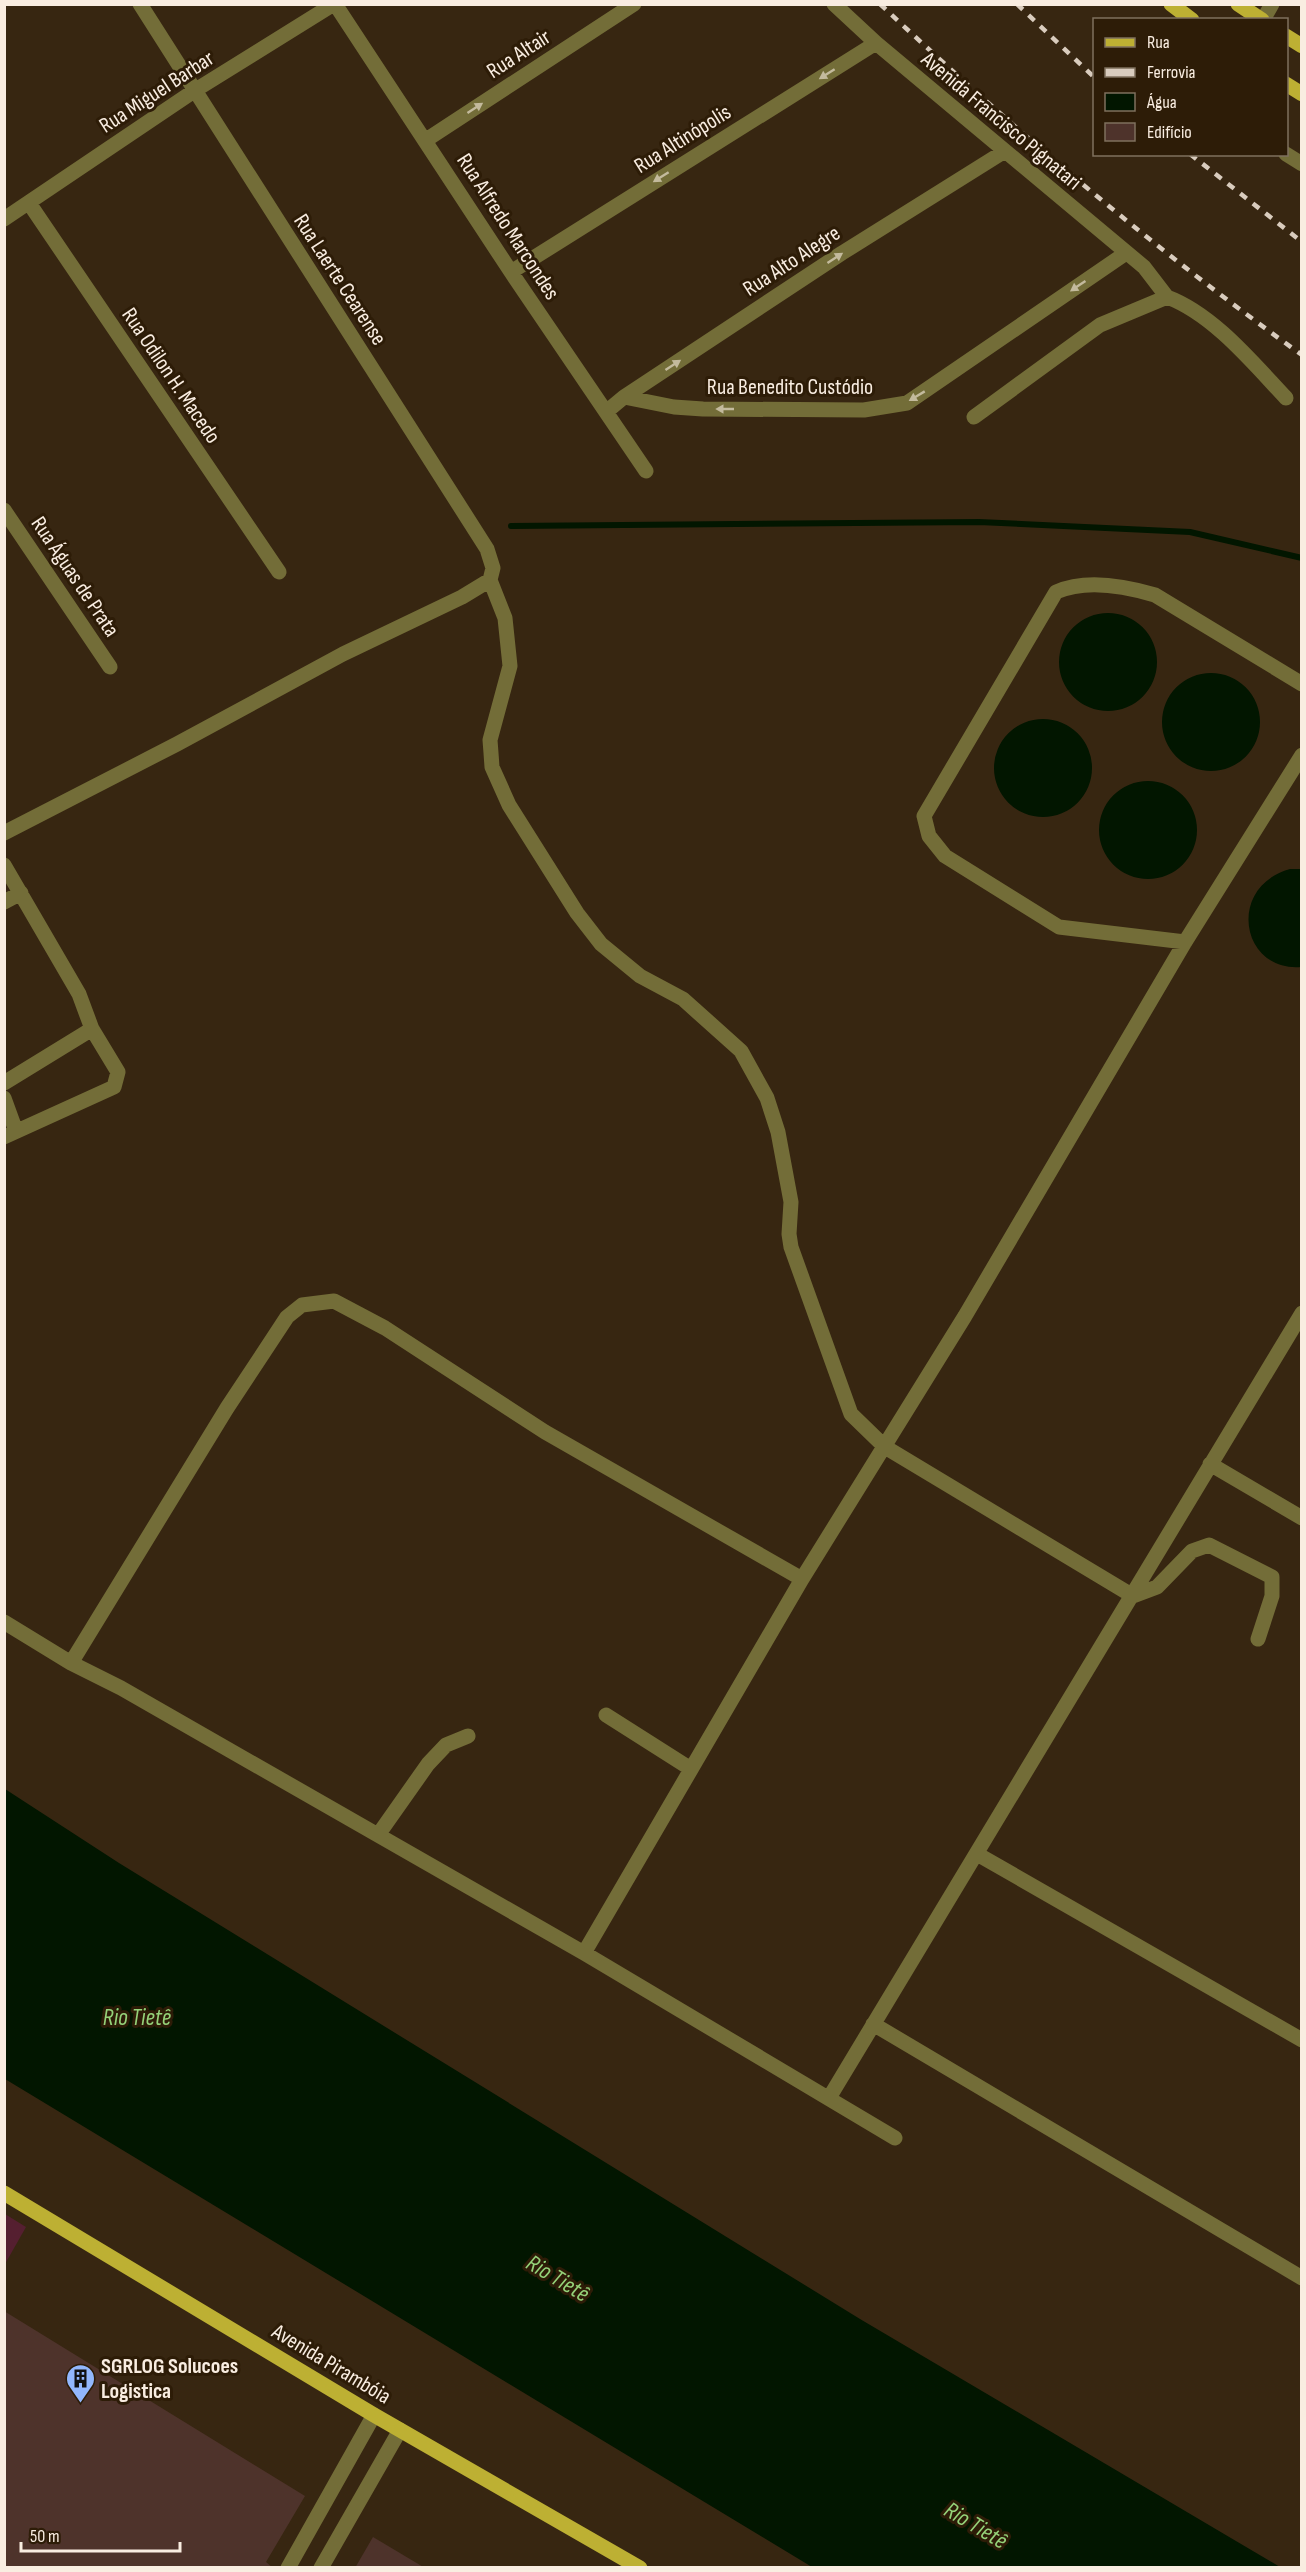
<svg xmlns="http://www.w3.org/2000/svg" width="1306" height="2572" font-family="'Sofia Sans Condensed',sans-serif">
	<rect width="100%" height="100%" fill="#372611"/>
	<path fill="#551f30" d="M5,2214L26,2227L5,2264Z"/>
	<path fill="#021600" d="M1059 662a49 49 0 1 1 98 0a49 49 0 1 1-98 0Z
		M1162 722a49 49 0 1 1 98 0a49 49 0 1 1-98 0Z
		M994 768a49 49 0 1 1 98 0a49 49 0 1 1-98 0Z
		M1099 830a49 49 0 1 1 98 0a49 49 0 1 1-98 0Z
		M1290,869H1301V967C1241,972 1226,887 1290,869Z
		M5,1789L119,1863L860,2319L1280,2567H812L5,2079Z"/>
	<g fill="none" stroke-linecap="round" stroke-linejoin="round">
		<path stroke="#021600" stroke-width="6" d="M511,526L979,522L1190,532L1302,558"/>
	</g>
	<path fill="#4e332b" d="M4,2311L305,2496L266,2562L273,2568H4Z
		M373,2537L425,2568H355Z"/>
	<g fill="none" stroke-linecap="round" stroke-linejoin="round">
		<path stroke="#736d38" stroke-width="15" d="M140,4L487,549L493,568L490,580
			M335,4L511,272L646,471
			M834,4L876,43L1144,267L1167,297
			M1263,20L1272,4
			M426,140L634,4
			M1286,154L1302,164
			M29,203L279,572
			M4,219L194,91L334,4
			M511,272L876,43
			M624,397L674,407L703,409L864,410L907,403L1126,253
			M606,412L624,397L842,253L1005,151
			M974,417L1100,325L1167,297C1213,314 1253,363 1286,398
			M4,510L110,667
			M490,580L505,618L510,666L490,740L491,753L492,767L509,805L577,913L601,944L640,976L683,999L741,1051L767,1098L778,1132L791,1202L789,1234L791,1247L851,1414L885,1447L1133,1596L1157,1587L1192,1551L1209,1545L1272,1577V1596L1258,1639
			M4,833L177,744L343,654L462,597L490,580
			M4,865L79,994L92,1029L4,1083
			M4,902L21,893
			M1185,942L1059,927L945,856L929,836L924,816L1056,592C1085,579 1125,586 1155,595L1302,684
			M4,1098L16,1131
			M4,1137L114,1087L118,1072L92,1029
			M1210,1464L1302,1518
			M4,1622L71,1663L121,1688L584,1953L895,2138
			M71,1663L227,1408L287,1317L302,1305L334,1301L385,1328L545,1432L802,1579
			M606,1715L691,1769
			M378,1835L428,1764L446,1745L468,1736
			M977,1854L1302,2040
			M584,1953L802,1579L965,1316L1185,942L1302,755
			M873,2024L1302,2278
			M829,2098L1302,1313
			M288,2568L374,2415
			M321,2568L400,2430"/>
		<path stroke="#bdb033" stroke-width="15" d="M1171,4L1192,20
			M1238,4L1262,20
			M1286,36L1302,46
			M1286,84L1302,94
			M4,2193L374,2415L640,2568"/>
		<path stroke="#d9ccbe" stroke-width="4.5" stroke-dasharray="8 8" stroke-linecap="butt" d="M880,4C1013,129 1153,248 1302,355
			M1017,4L1094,77
			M1190,154L1302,242"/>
	</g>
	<defs><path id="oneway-solid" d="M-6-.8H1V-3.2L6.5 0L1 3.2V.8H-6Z" transform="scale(1.5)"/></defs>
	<g fill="#c3ba9d">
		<use href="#oneway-solid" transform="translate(827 74) rotate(148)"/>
		<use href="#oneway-solid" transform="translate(475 108) rotate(-33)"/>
		<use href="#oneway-solid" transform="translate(661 177) rotate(148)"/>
		<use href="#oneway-solid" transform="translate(835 258) rotate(-33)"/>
		<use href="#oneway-solid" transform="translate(1078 286) rotate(146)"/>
		<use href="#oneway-solid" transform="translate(673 365) rotate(-33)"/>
		<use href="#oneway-solid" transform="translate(917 396) rotate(149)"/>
		<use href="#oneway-solid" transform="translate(725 409) rotate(-180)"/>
	</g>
	<defs>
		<symbol id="building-pin" viewBox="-11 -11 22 30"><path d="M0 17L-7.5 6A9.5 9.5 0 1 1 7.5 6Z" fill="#92b7fd" stroke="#2d1c07"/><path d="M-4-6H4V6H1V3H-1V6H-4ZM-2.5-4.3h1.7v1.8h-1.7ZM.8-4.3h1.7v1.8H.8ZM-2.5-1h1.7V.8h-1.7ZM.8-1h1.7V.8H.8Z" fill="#111"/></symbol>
	</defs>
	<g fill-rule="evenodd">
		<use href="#building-pin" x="64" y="2362" width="33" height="45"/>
	</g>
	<g text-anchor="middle" stroke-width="6" stroke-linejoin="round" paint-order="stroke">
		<g font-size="22" fill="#f9ede1" stroke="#2d1c07">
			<text transform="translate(518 53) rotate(-33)" y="8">Rua Altair</text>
			<text transform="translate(156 91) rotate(-33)" y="8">Rua Miguel Barbar</text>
			<text transform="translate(1002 120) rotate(40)" y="8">Avenida Francisco Pignatari</text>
			<text transform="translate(682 138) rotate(-32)" y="8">Rua Altinópolis</text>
			<text transform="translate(509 226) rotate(57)" y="8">Rua Alfredo Marcondes</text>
			<text transform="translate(791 260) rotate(-33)" y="8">Rua Alto Alegre</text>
			<text transform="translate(341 279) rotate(57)" y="8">Rua Laerte Cearense</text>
			<text transform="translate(172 375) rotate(56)" y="8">Rua Odilon H. Macedo</text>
			<text x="790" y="394">Rua Benedito Custódio</text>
			<text transform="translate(76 576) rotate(56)" y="8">Rua Águas de Prata</text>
			<text transform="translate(332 2363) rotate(31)" y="8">Avenida Pirambóia</text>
		</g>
		<g font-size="22" font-weight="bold" fill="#f9ede1" stroke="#2d1c07" text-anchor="start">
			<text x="101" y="2373">SGRLOG Solucoes<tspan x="101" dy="25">Logistica</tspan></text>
		</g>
		<g font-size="24" font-style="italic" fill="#95d279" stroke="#2d1c07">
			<text x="137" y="2025">Rio Tietê</text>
			<text transform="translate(558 2278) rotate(31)" y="8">Rio Tietê</text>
			<text transform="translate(976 2525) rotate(31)" y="8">Rio Tietê</text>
		</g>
	</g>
	<rect width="1306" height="2572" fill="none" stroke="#f9ede1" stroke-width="12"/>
	<rect x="1093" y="18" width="195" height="138" fill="#2d1c07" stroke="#7f705e" stroke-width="1.5"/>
	<rect x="1105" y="38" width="30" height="9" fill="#bdb033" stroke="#7f705e" stroke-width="1.5"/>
	<text x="1147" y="48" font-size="18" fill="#f9ede1">Rua</text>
	<rect x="1105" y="68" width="30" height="9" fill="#d9ccbe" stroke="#7f705e" stroke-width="1.5"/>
	<text x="1147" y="78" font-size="18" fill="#f9ede1">Ferrovia</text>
	<rect x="1105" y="93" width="30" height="18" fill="#021600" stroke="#7f705e" stroke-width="1.5"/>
	<text x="1147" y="108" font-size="18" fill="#f9ede1">Água</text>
	<rect x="1105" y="123" width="30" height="18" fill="#4e332b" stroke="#7f705e" stroke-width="1.5"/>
	<text x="1147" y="138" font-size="18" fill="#f9ede1">Edifício</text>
	<path d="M21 2542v9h159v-9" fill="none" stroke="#f9ede1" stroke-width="3"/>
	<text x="30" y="2542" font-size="18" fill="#f9ede1" stroke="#2d1c07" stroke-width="4.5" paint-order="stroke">50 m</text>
</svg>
